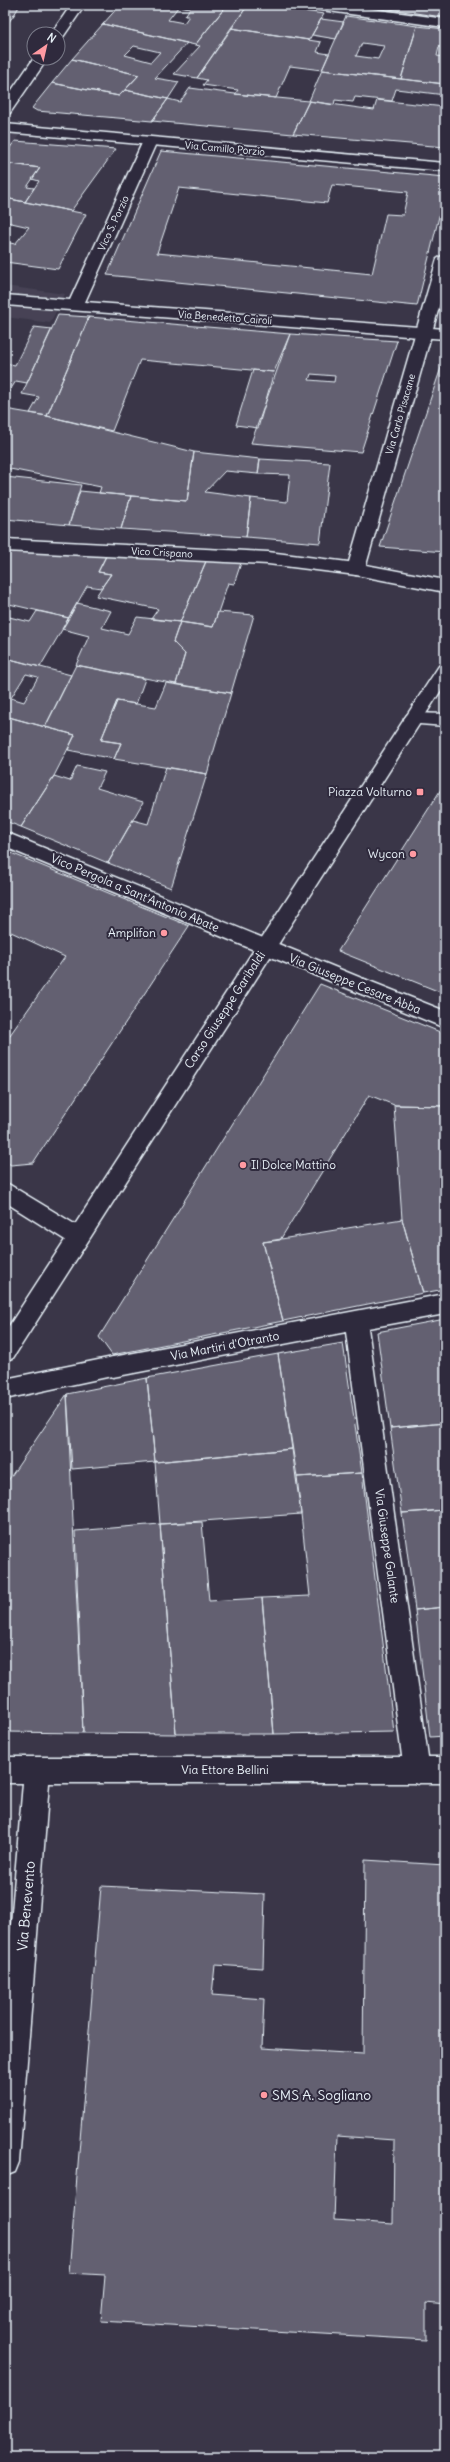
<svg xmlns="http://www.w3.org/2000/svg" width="450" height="2462" font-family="Delius,sans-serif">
	<rect width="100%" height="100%" fill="#3a3648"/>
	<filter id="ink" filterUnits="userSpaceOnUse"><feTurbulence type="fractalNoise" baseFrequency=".025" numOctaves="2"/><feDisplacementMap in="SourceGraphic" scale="8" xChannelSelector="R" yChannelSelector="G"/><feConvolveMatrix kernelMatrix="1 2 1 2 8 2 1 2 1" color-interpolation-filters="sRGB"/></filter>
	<g filter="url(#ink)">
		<path fill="#464354" d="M5,132L20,134L5,154Z
			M5,286L65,294L50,323L5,317Z"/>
		<path fill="#636171" stroke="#e8f1f8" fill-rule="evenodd" d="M5,5H20L14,15L5,13Z
			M120,5H227L195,45L103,24ZM179,6L190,8L185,16H189L184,23L168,20Z
			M227,5H248L197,78L174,74L200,46L195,45Z
			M248,5H262L324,14L309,40L231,28Z
			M363,5H443L442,17Z
			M5,13L14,15L5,27Z
			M346,16L417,26L401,79L322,70ZM362,43L384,46L378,59L356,56Z
			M321,19L344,22L336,39L312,35Z
			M103,24L187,43L155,78L179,82L168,99L125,90L139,75L72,59ZM134,46L160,52L151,62L125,55Z
			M417,26L445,29V47H439L437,56L445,57V84L401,79Z
			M231,28L321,42L317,52L329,54L322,70L290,66L276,98L235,94L238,90L203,85L207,80L197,78Z
			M72,59L139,75L119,96L52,83Z
			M322,70L445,84V95L396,89L392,101L355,97L353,102L335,100L334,105L309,101Z
			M52,83L119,96L125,90L168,99L152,121L37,111L32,108Z
			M190,88L235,94L309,101L293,134L152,121L168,99L180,102Z
			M377,100L445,107V147L293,134L309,101L374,110Z
			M15,141L116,149L71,211L25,202L39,181L32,179L40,168L5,163V154Z
			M161,151L445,177V192L417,306L107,275Z
			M5,163L40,168L27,187L34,188L25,202L5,198Z
			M332,185L408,192L403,215L386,214L372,274L157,253L179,188L327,203Z
			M5,198L86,214L58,269L5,262V242L15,244L29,227L7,222L5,225Z
			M58,315L89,317L47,416L30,413L39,397L22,394Z
			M89,317L290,334L274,372L140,360L112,431L47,416Z
			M34,327L52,329L27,383L16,381L5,398V363L15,365Z
			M290,334L397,341L361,452L251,443ZM311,374L335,376L334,382L309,380Z
			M445,356V552L380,547Z
			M253,370L274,372L258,428L236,425Z
			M5,409L47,416L194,452L187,501L99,493L101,487L5,468Z
			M194,452L260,459L258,474L225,471L205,492L251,498L246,537L121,529L131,496L187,501Z
			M260,459L330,463L320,543L246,537L251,498L287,502L290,475L258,474Z
			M5,477L81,485L69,525L5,519Z
			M80,491L131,496L121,529L69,525Z
			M5,549L107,554L98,572L111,574L101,588L87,586L69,618L5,603Z
			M107,554L207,559L180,622L151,619L158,609L96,596L111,574L98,572Z
			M207,559L242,560L234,584L228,583L213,627L180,622Z
			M77,603L111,611L102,628L128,634L137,617L180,622L173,642L185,654L176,684L76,665L89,636L62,629Z
			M37,611L69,618L40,667L6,658L10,652L5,651V616L30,622Z
			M218,612L254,615L231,693L176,684L185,654L173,642L180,622L213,627Z
			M6,658L71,675L45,727L5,716ZM26,674L38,677L24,702L11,698Z
			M76,665L145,679L136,704L117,701L101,740L121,743L114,759L68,750L75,735L45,727Z
			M166,683L231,693L207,774L114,759L121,743L101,740L117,701L156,707Z
			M5,716L75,735L54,776L21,827L5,821Z
			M77,766L105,772L97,788L143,802L108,863L21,827L54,776L70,781Z
			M166,767L207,774L171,888L108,863L133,820L148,824Z
			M445,783V994L338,951Z
			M11,853L189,926L33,1163L11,1165L5,1161V1042L65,957L11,932L5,938V859Z
			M320,984L445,1034V1106L394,1105L369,1095L280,1240L263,1242L283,1321L112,1355L99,1337Z
			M394,1105L445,1106V1289L423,1293L402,1219Z
			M402,1219L423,1293L283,1321L263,1242Z
			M445,1319V1423L390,1428L377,1332Z
			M343,1343L362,1473L297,1477L278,1354Z
			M278,1354L292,1449L155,1462L147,1378Z
			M147,1378L155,1462L72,1469L67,1394Z
			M67,1394L83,1733L5,1732V1485Z
			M445,1423V1510L402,1513L390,1428Z
			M292,1449L301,1514L160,1524L155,1462Z
			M362,1473L394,1732L274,1734L262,1598L310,1596L297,1477Z
			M445,1510V1607L415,1610L402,1513Z
			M202,1522L209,1601L262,1598L274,1734H176L160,1524Z
			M160,1524L176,1734L83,1733L75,1531Z
			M445,1607V1736L430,1737L415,1610Z
			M365,1860L445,1865V2305L426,2303V2340L101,2321L105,2275L69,2273L101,1886L265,1894L263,1968L215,1965L212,1995L264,1999L262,2048L363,2054ZM337,2136L394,2140L393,2224L334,2220Z"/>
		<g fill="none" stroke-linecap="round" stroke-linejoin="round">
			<defs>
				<path id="service" d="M307,5H343L445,19V27L314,9Z
					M5,832L273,942L276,947L273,952L266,955L259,952L5,847Z
					M364,979L445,1011V1028L357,992L354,987L357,982Z
					M445,1294V1314L368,1328L430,1771L426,1780L417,1784L408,1780L404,1771L346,1332L113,1377L105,1374L102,1367L105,1360L113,1357Z"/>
				<path id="pedestrian" d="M150,137L157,141L85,302L445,329V339L5,305V295L70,300L143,141Z
					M5,539L268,552L356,563L362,565L365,569L362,573L356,575L268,564L5,551Z
					M266,939L371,982L374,987L371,992L364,995L259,952L256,947L259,942Z
					M113,1357L121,1360L124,1367L121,1374L5,1399V1379Z"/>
				<path id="minor" d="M71,5H85L63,37L58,38V34H51Z
					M34,58H48L10,113L5,114V100Z
					M5,124L445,163V171L5,132Z
					M445,254V286L366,565L445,580V592L356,575L350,573L347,569L437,259Z
					M413,713L445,714V726L407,723L404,719L407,715Z
					M5,1182L86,1231L89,1237L86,1243L78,1246L70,1243L5,1202Z
					M5,1757H445V1783H49L19,2162L15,2172L5,2176V1994L23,1783H5Z"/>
				<path id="secondary" d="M445,664V684L13,1358L5,1361V1332L439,666Z"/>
			</defs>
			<use href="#service" stroke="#e8f1f8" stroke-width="3"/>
			<use href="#pedestrian" stroke="#e8f1f8" stroke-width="3"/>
			<use href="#minor" stroke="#e8f1f8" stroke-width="3"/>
			<use href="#secondary" stroke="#e8f1f8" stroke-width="3"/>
			<use href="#service" fill="#2f2a3d" fill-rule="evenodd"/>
			<use href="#pedestrian" fill="#2f2a3d" fill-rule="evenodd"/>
			<use href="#minor" fill="#2f2a3d" fill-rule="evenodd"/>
			<use href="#secondary" fill="#2f2a3d" fill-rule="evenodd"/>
		</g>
	</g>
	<g fill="#ff9aa2" stroke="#2f2a3d" stroke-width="1.5">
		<rect x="416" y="788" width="8" height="8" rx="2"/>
		<circle cx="413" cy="854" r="4"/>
		<circle cx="164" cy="933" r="4"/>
		<circle cx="243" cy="1165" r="4"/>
		<circle cx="264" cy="2095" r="4"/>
	</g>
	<g text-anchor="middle" stroke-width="4" stroke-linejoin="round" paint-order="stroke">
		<g font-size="10" fill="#e8f1f8" stroke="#2f2a3d">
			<text transform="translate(225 148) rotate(5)" y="4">Via Camillo Porzio</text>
			<text transform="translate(113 223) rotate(-65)" y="4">Vico S. Porzio</text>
			<text transform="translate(225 317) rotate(4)" y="4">Via Benedetto Cairoli</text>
			<text transform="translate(400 414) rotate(-74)" y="4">Via Carlo Pisacane</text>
			<text transform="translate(162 552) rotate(3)" y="4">Vico Crispano</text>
		</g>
		<g font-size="12" fill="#e8f1f8" stroke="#2f2a3d" text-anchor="end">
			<text x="412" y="796">Piazza Volturno</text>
			<text x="405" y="858">Wycon</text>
			<text x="156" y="937">Amplifon</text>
			<text x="251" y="1169" text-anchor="start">Il Dolce Mattino</text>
		</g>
		<g font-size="12" fill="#e8f1f8" stroke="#2f2a3d">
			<text transform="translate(135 893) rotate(23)" y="4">Vico Pergola a Sant'Antonio Abate</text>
			<text transform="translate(355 984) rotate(22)" y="4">Via Giuseppe Cesare Abba</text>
			<text transform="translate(225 1010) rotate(-57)" y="4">Corso Giuseppe Garibaldi</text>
			<text transform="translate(225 1346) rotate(-11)" y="4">Via Martiri d'Otranto</text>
			<text transform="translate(387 1546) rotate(82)" y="4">Via Giuseppe Galante</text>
			<text x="225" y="1774">Via Ettore Bellini</text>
		</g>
		<g font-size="14" fill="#e8f1f8" stroke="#2f2a3d">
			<text transform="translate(26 1906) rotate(-85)" y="5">Via Benevento</text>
		</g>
		<g font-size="14" fill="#e8f1f8" stroke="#2f2a3d" text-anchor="start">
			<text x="272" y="2100">SMS A. Sogliano</text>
		</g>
	</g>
	<rect width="450" height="2462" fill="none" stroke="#2f2a3d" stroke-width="20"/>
	<rect x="10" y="10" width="430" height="2442" fill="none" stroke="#e8f1f8" stroke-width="1.5" filter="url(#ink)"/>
	<g transform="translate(46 46) rotate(34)"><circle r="19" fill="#2f2a3d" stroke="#797a88"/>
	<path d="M0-3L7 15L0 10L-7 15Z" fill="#ff9aa2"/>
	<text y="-6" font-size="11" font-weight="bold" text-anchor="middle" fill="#e8f1f8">N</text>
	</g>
</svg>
